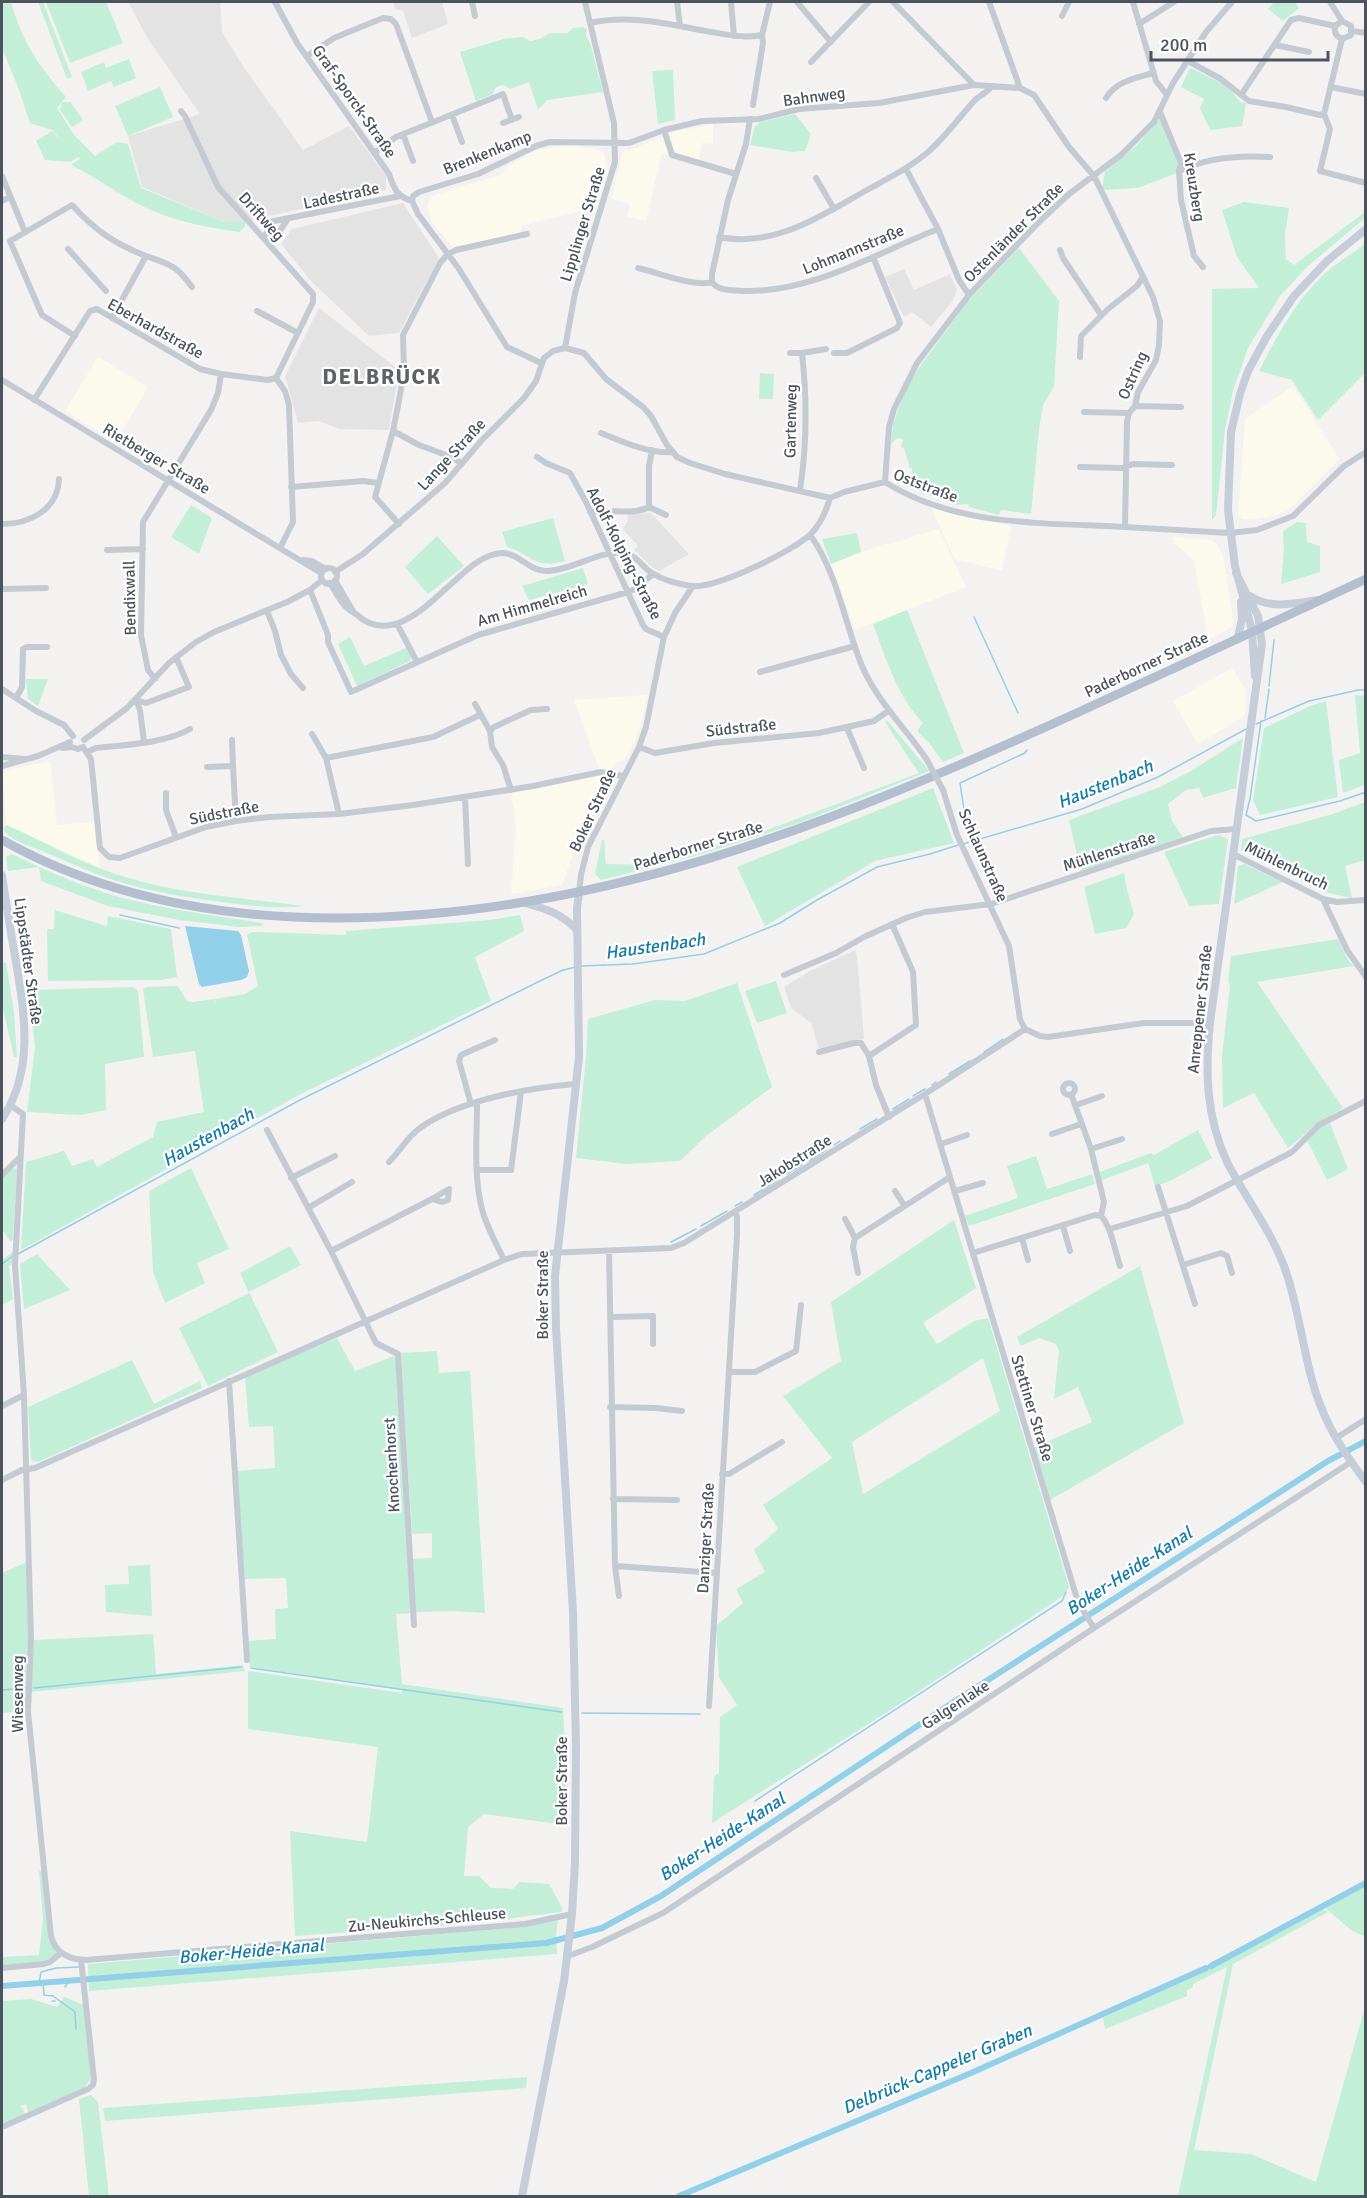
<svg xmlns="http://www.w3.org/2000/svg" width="1367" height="2198" font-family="Signika,sans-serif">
	<rect width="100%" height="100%" fill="#f4f2f1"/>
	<path fill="#fcf9ed" d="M713,124V144L702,143L698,162L662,153L646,221L627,216L630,204L611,199L623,151L639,147L673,132Z
		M572,145L596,149L604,153L608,171L596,208L522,225L520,234L453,247L432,223L427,206L432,196L501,175L507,166L538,150Z
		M98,357L148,387L116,442L65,411Z
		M1293,386L1339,459L1294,505L1279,514L1256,519H1243L1238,514L1245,419Z
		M931,506L971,518L1011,526L1002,570L955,560Z
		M939,529L966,587L855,630L831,564L861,552Z
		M1172,537L1212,540L1217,544L1223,556L1233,619L1231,628L1208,640L1194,560L1174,543Z
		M1232,668L1246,691L1245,716L1198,744L1173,701Z
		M647,695L642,721L631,750L624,760L616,763L611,780L587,826L581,832L562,885L511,894L516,826L511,794L599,775V768L574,700Z
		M50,761L57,825L94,822L100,868L7,825L2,774L4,771Z"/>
	<path fill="#e4e3e3" d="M128,2H220L222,32L241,63L303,150L349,126L386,176V190L247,221L224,222L142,187L128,136L200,114L148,39Z
		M393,2H442L448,24L412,38L403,11L395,9Z
		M403,203L439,258L399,333L369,336L312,282L281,244L292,229Z
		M904,269L914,290L950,274L957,290L952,302L931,327L912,312L904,317L885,277Z
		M319,308L399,370L389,430L340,429L319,421L298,423L285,376Z
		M651,513L689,554L659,571L652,567L634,550L638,546L622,528L627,523L628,514Z
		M855,950L857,956L864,1039L819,1049L811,1023L791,1008L784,987L810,971Z"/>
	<path fill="#c3eed7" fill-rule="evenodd" d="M2,2H11C23,43 38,65 66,97L62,102H70L83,120L72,127L60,110L62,102L57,108L74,135L95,156L117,142L128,144L141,188L224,222L245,221V226L239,232C206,227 171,221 140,205C116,193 95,176 71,165L80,159L78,157L70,162L45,160L36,141L52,131L66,145L52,130L30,123L18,87L2,48Z
		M38,2H43L72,77L67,79Z
		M46,2H106L123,43L70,63Z
		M1274,2H1295L1299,8L1283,21L1268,9Z
		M584,27L587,30L586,36L590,43L603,92L547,100L538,110L529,82L510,89L504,85C498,86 494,87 493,94L476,101L460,52L503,39L523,37L530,41L540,39L550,33H567L573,28Z
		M129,59L136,78L114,87L111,81L88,91L81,72L104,62L106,68Z
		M1190,68L1228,86L1240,102L1246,103L1242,126L1210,130L1200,108L1204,99L1181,87Z
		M673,70L675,120L658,124L652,71Z
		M160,87L173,117L128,136L115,106Z
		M795,114L811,134L805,151L793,152L750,145L755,126L761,122Z
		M1161,118L1178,157L1177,173L1138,188L1102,190L1105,172L1137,145Z
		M1244,202L1289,208L1285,234L1286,259L1294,265L1365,212V218L1308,266L1280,296L1248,348L1233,391L1225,430L1216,515L1212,520V289L1259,288L1237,257L1222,210Z
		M1365,244V373L1318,420L1292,380L1259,371C1277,335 1299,295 1331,268C1342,260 1354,252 1365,244Z
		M1019,248L1059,301L1054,387L1043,405L1039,430L1031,514L1001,510L999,515L969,507L968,504L957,505L920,492V490L916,488V479H912V468H910L904,448L901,447L903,439L897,438L891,444L893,424L908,383L968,301Z
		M760,373L774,374L773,399H759Z
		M191,505L212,518L199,554L171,537Z
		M553,518L565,561C534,570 533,555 507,547L502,532Z
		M1297,522L1306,523L1307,542L1320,546V572L1281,584L1284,550L1283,531Z
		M857,533L861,552L831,564L822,539Z
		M437,536L464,566L428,594L405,567Z
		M583,568L588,584L529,600L522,586Z
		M907,610L964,753L943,762L929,743L917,731L923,723C897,696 886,659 873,624Z
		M350,637L364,666L406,648L411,656L410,661L357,686L338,644Z
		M26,679H48L38,706L28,699Z
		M1355,695L1365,696V785L1343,793L1339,760L1360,753Z
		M1326,701L1338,797L1260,815L1253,800L1264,728L1308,707Z
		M887,720L929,771L799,823L705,853L601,880L595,874L602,840H604L606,864L642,865L743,839L919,773L885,722Z
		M1243,738L1236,788L1203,798L1199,788L1186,790L1168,804L1172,821L1183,837L1081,872L1069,820L1160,787L1191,771Z
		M933,788L954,843L875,861L765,926L737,867Z
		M1365,802V860L1345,866L1352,898L1324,892L1241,850L1242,839L1333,814Z
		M7,825C47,843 87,867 129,878C185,895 246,898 305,906C278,909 249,906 222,902C190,898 158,893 127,884C98,876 70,863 42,851C30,846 8,840 3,828Z
		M1218,835L1228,839L1219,904L1189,906L1164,852Z
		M12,854C47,871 85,888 123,898C169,910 216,916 263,923L262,926L239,927L179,920L108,906L41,881L39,867L8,871L6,857Z
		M1244,864L1283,882L1234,904L1238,866Z
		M1124,873L1127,890L1134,914L1126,928L1095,934L1084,887Z
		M55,910L107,926L108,916L171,929L177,977L161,980L48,981L47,929H54Z
		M520,915L524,931L475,957L491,1001L299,1095L21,1250L26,1162L64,1151L72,1166L93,1159L97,1167L153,1137L157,1122L204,1112L195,1051L153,1057L143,989L146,987L178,986L187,1001L193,1002L214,999L217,1009L215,999L245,994L258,986L247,935L251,932L346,935V931L490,920Z
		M1338,939L1348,960L1354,966L1257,982L1343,1108L1318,1123L1288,1148L1254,1093L1223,1108L1222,1056L1230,986L1228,980L1231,956Z
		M6,962L14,1012L17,1057H14L2,1004V964Z
		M776,981L787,1013L757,1023L745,991Z
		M737,983L772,1087L706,1136L680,1161L627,1164L576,1158L586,1057L588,1019L655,1000L685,1001Z
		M133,987L138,991L144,1057L105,1064L106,1110L80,1115L27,1112L35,1048L29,990Z
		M1330,1123L1348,1169L1327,1180L1307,1140L1320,1127Z
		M1198,1130L1212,1158L1170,1181L1155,1186L1148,1163L1102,1180L1100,1172L1151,1153L1154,1155Z
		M1036,1156L1047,1189L1092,1174L1095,1184L969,1226L965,1216L1018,1198L1007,1166Z
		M12,1168L17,1169L13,1240L10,1241L2,1229V1179Z
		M191,1168L229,1249L197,1263L205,1283L165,1303L153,1272L149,1191Z
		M954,1220L976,1288L923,1323L937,1344L974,1321L988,1318L1069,1587L1063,1596L895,1707L712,1823L714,1777L719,1773L720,1717L737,1705L719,1677L716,1626L743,1603L736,1589L765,1572L754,1550L778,1529L763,1505L832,1458L783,1396L841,1361L831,1302ZM983,1358L1000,1411L863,1494L852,1442Z
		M290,1246L301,1265L249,1292L278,1352L208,1386L179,1328L249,1293L240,1273Z
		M14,1251L12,1264L9,1266L13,1299L2,1305V1260Z
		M37,1254L70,1290L24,1309L20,1264Z
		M1140,1266L1184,1423L1050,1500L1033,1448L1092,1422L1078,1387L1054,1399L1059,1351L1056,1344L1039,1338L1021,1346L1017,1337Z
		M337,1338L355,1371L394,1356L396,1361L412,1613L396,1614L402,1684L563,1708L567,1796L566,1825L484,1814L468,1827L464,1876H479L491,1888L513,1889L519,1882L549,1884L563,1909L561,1912L465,1924L295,1936L290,1831L367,1842L378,1747L248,1729V1671L402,1693V1690L250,1667L248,1641L276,1639L275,1609L288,1608L286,1578L245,1579L236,1471L275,1468L273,1426L249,1427L245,1377Z
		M437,1351L439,1373L470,1371L485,1613L452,1611L416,1612L413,1559L432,1558V1533L412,1534L401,1353Z
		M132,1360L154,1404L200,1381L202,1388L38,1462L33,1461L31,1459L28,1407Z
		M27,1562L28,1642L26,1711L2,1713V1573Z
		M150,1565L152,1616L106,1612L105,1585L129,1584L128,1566Z
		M153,1634L156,1674L243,1665L245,1671L31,1692L34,1640Z
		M39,1871H42L56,1954L44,1962L2,1965V1957L39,1955L43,1918Z
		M1365,1885V1937L1351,1930L1325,1908Z
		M1323,1909L1328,1912L1233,1964L1194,2150L1251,2154L1316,2182L1365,2007V2196H1178L1227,1967L1193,1984V1987L1187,1990V1996L1105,2029L1103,2018L1228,1959Z
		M558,1920L556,1934L557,1954L89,1991L88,1964L524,1927Z
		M64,1997L84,2005L92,2077L84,2088L28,2112L26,2104L21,2106L25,2114L2,2124V2001L31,1999L57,2007Z
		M527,2077L526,2088L105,2121L103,2108Z
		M91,2095L98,2102L109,2196H89L79,2099Z"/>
	<path fill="#92cfe9" d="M185,926L238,931L241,935L249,971L247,977L241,980L202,987L199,984Z"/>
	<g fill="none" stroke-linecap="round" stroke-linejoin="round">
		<path stroke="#92cfe9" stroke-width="1.5" d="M974,617L1018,713
			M1269,686L1274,640
			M1265,718L1269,689
			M1261,721L1250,799L1246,815L1256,821L1340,801L1366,792
			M1256,724L1309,701L1358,690H1366
			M966,823L960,783L1025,753L1027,750
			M963,844L1082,809L1158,777L1246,729
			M120,915L179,928
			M580,966L633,964L704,954L780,923L817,900L877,867L930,854L958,845
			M984,1052L1003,1039
			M949,1074L970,1061
			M932,1085L936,1082
			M913,1096L925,1089
			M893,1109L909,1099
			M860,1129L877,1119
			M834,1145L840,1141
			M809,1161L826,1150
			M787,1174L802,1165
			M754,1195L778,1180
			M735,1206L742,1202
			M701,1226L727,1211
			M671,1242L696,1229
			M18,1254L300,1100L542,980L563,970L576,967
			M2,1264L13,1256
			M251,1668L561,1712
			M34,1688L241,1667
			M2,1690L26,1688
			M582,1713L700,1714
			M755,1801L1062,1601L1066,1592
			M39,1983L41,1972L56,1968L79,1967
			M43,1983L44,1995L53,1996L75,2012L76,2029
			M65,1987L69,1981
			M52,2001H55"/>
		<path stroke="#92cfe9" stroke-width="6" d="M1211,1966L1366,1883
			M2,1986L546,1943L602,1928L661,1896L946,1707L1328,1461L1366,1441
			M679,2196L971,2073L1206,1968"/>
		<path stroke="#c3cad2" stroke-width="6" d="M275,2L297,43L389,174C394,188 396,196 412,201
			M472,2L475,16
			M677,2L680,26
			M731,2L734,36
			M797,2L831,42
			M893,2L974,85
			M989,2L1020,88
			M1133,2L1156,81L1167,95
			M1330,2L1342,21L1351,26V35L1342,39C1336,36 1334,33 1335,26L1342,21
			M1062,16L1069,2
			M590,23C629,14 668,24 706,31C724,34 743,39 762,35
			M1139,24L1174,2
			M1352,31L1366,33
			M1342,39L1324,114L1330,129L1320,171L1366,183
			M1275,45L1309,52
			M307,56L334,38L383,18L391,19L396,24L432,122
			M1188,61L1221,79L1249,101L1286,107L1320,115L1324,114
			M811,62L869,2
			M1331,87L1366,94
			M1241,95L1291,20L1299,18L1335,26
			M1106,98C1116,81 1136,78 1153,73
			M753,105L763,43L762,35L770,2
			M181,111L185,116L218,187L313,294V302L276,378L285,391L289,405L293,522L280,548
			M1160,112L1181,163L1179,171L1181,200L1194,256L1203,267
			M452,115L462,142
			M503,123L519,117
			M664,130L672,155L736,174
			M403,134L413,161
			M374,153L396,137L503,94L512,120
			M906,169L938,229L959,280L969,295
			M1179,171C1208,157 1239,155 1270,157
			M2,176L25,232
			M816,178L834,209
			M2,201L10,197
			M412,201L413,196L419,192L478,174L536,146L550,142L629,143L664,130L702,121L759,119L799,109L879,103L974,85L1020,88L1034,95L1069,147L1094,176L1153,297L1160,321L1159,345L1156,360L1138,392L1135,406L1129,413L1127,422L1125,527
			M412,201L418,214L459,269L507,347L541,363
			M268,232H279L287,220
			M263,237L268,232L266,227L269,222L400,196
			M719,237C774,248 821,216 865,191C887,179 909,168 928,152C945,137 959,118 974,101C980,95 987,93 992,86
			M68,249L106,291
			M1060,250L1063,258L1101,315
			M146,256C171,265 176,265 192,287
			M638,268C657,272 696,288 712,282C718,291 732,290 742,291C813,293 874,254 938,229
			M712,282V274L728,200L746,144L750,119
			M257,311L298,333
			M75,336L42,315L10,241L72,205C95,230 113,243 146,256L112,318
			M565,348L575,293L615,162L614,123L585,2
			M790,353H802L826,349
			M834,353H847L897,328L900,323L873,257
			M1080,357L1081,336L1108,309L1137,286L1143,277
			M2,380L321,573
			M34,400L90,311L97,309L200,369L221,374L268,380L276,378
			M1135,406L1181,407
			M1084,412L1129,413
			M393,431L419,445L454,458L462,464
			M601,433C623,442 649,454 673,452
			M537,457L546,463L570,473L586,502L643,625L646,629L664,637
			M1080,467L1122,468L1133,464L1172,465
			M885,482L889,427L894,409L917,363L969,295L1039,222L1069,194L1121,155L1154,122L1173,83L1206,32L1232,2
			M291,487L363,481L379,483
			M800,490C807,445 807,398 802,353
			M649,507V466L652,450
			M590,512C609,508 632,516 649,507L666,515
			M2,524C29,524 58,510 59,479
			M399,524L375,497L393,431L400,395L404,371L403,335L440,263L447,255L456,250L527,234
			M810,535C837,571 845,625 862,666C878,703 906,728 927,760
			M107,550L143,549
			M303,560L312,561L326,569
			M321 576a8 8 0 1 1 16 0a8 8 0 1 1-16 0Z
			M335,572L363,554L445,483L482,440L524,398L536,381L544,358L553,351L565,348L584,353L606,379L643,407L651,416L667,445L677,457L690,463L725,474L830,498L844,492L885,482C951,524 1032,523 1107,526C1148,528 1189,531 1230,533L1257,530L1293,516L1344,466L1366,452
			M335,580L354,613
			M330,583C335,591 339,599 345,606C348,610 352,611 356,614C392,648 432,600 459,577C471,566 485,554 502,553C519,553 530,572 548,571C572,570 600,550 623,553C636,554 642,567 652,573C663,580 678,584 691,586C716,589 793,551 811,534C821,523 826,512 830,498
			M2,589L46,588
			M310,590L328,635V642L351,692L478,635L628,592L635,589L653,574
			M267,611L275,631L281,655L291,674L303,688
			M397,624L417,662
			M760,672L855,646
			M155,679L148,670L141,635L143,522L211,410L218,393L221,374
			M2,689L36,711L64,725L73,736
			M16,698L22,687L23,649L27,647H47
			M136,700L146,703L189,687L176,657
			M136,700L140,710L144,742
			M475,704L490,731L492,747L503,765L511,790
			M847,728L864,768
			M490,731L494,727L531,710L547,709
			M312,734L326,758L339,814
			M84,740L127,708L169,663L196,642L214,632L287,602L310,590L322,580
			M232,740L233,766
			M83,747L91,759L100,848L109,857L120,858L206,827L236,821L269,817L339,814L413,805L533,786L601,772L623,776
			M639,747L655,753L714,743L819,733L874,721L888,711
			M62,748L72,747L78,749L83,747
			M87,752L96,748C125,745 166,743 190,729
			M2,757L25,759
			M326,758L433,737L480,715
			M2,766L38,756L70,742
			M207,767L233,766L236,821
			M943,790L957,835L1009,946L1020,1019L1025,1029L1040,1036L1048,1037L1144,1023H1210
			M166,793V810L176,837
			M465,797L468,864
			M1233,854L1323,899L1337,902L1366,900
			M579,893L581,875L588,847L639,747L646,727L664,637L675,613L693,586
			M1323,899L1347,950L1366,977
			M784,975L836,953L864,937L906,918L925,912L991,904L1211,831L1236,829
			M819,1052L854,1043H861L869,1056L876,1085L889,1117
			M869,1056L916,1025L913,972L892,924
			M1063 1089a6 6 0 1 1 12 0a6 6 0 1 1-12 0Z
			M925,1094L1078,1602L1094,1628
			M1071,1094L1091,1149L1104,1202L1101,1216
			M477,1103C477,1139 473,1178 483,1213C488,1229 497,1245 504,1260
			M471,1104L459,1061L461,1055L495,1040
			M10,1105L23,1114L15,1265L24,1395L31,1639L28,1712L51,1936C55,1953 70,1960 86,1960L525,1924L572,1914
			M1076,1105L1102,1096
			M267,1130L331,1251L376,1343L398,1354L414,1625
			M1052,1134L1081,1124
			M941,1144L967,1135
			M1091,1149L1122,1139
			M389,1162C400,1151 408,1136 420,1128C459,1100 528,1088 575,1084
			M477,1170H511L521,1092
			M2,1175L20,1157
			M291,1178L335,1156
			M1158,1187L1195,1304
			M895,1191L904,1205
			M955,1191L983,1183
			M308,1208L352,1182
			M845,1219L855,1238
			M1063,1226L1070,1251
			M1110,1229L1187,1206L1292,1152L1319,1125L1366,1101
			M1022,1238L1028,1260
			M331,1251L432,1199L442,1202L448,1200L449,1189L432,1199
			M609,1251L615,1566L619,1596
			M973,1253L1095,1215L1101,1216C1111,1226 1115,1251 1120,1266
			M1183,1265L1221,1253L1227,1256L1232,1273
			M858,1273L853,1247L855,1238L950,1177
			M610,1317L653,1316V1344
			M729,1372H755L796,1351L801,1305
			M229,1381L247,1660
			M2,1406L24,1395
			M610,1407L656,1408L682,1411
			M1336,1438L1366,1419
			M722,1474H729L782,1442
			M2,1480L22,1470L35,1468L504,1260L522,1254L671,1248L684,1243L925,1094L1025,1029
			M613,1499L677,1500
			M615,1566L717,1573
			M709,1706L737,1235V1216L734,1212
			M568,1956L592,1947L663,1913L1094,1628L1351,1462
			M2,1968L44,1964L50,1962L61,1953
			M2,2127L88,2089L93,2085L94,2079L81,1960"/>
		<path stroke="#c5cdd9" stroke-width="8" d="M1236,573L1258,616L1262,644L1210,1023C1205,1071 1206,1117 1227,1162C1245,1197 1270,1229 1284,1266C1301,1312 1303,1362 1321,1407C1332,1435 1348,1458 1366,1482
			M1250,596C1271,610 1295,603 1318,600
			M1238,637L1242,619L1241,602
			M1255,676L1252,631L1235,566L1228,510L1231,432L1240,394L1248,371L1267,336L1294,296L1327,261L1366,229
			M2,875C6,904 11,933 16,962C25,1016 34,1071 2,1119
			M525,903C547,909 562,914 577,930
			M522,2196L564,1981L572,1914L575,1863L576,1745L573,1612L556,1328L555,1276L579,1057L577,908L579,894"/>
		<path stroke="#b3bece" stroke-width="9" d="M2,840C104,897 220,918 336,918C599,918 834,823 1070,716C1169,671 1267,625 1366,579"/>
		<path stroke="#c3cad2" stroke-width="6" d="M927,760L943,790"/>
	</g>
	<g text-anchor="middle" stroke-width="4.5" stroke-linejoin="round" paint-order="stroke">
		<g font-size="16" fill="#4a535e" stroke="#fff">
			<text transform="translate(814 96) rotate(-8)" y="6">Bahnweg</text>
			<text transform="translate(355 101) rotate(55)" y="6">Graf-Sporck-Straße</text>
			<text transform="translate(487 152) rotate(-22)" y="6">Brenkenkamp</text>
			<text transform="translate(1195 187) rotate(81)" y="6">Kreuzberg</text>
			<text transform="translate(341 195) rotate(-12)" y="6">Ladestraße</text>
			<text transform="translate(262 216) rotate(48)" y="6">Driftweg</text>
			<text transform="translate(582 224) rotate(-73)" y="6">Lipplinger Straße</text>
			<text transform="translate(1013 232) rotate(-45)" y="6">Ostenländer Straße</text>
			<text transform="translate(853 249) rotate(-22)" y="6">Lohmannstraße</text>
			<text transform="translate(156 328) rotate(29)" y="6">Eberhardstraße</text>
			<text transform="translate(1132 375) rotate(-66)" y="6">Ostring</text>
			<text transform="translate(790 421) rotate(-89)" y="6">Gartenweg</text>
			<text transform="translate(451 454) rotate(-47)" y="6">Lange Straße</text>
			<text transform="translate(157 458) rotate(31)" y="6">Rietberger Straße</text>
			<text transform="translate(926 485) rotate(21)" y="6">Oststraße</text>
			<text transform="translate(625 553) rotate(63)" y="6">Adolf-Kolping-Straße</text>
			<text transform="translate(129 598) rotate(-91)" y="6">Bendixwall</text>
			<text transform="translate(532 605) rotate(-16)" y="6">Am Himmelreich</text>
			<text transform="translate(1146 664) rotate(-25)" y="6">Paderborner Straße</text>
			<text transform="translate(741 727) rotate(-6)" y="6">Südstraße</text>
			<text transform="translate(592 810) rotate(-65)" y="6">Boker Straße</text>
			<text transform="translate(224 812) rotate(-11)" y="6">Südstraße</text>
			<text transform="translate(698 845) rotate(-17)" y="6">Paderborner Straße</text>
			<text transform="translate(1109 851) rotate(-18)" y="6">Mühlenstraße</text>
			<text transform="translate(984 855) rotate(66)" y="6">Schlaunstraße</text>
			<text transform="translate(1287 865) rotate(26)" y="6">Mühlenbruch</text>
			<text transform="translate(29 961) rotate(82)" y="6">Lippstädter Straße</text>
			<text transform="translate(1199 1009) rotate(-84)" y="6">Anreppener Straße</text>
			<text transform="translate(794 1160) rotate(-32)" y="6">Jakobstraße</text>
			<text transform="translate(542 1295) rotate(-90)" y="6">Boker Straße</text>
			<text transform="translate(1033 1408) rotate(73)" y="6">Stettiner Straße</text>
			<text transform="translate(391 1465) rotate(-93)" y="6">Knochenhorst</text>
			<text transform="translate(705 1538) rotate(-87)" y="6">Danziger Straße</text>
			<text transform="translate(17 1694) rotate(-90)" y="6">Wiesenweg</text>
			<text transform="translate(955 1704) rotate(-33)" y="6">Galgenlake</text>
			<text transform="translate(561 1781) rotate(-90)" y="6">Boker Straße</text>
			<text transform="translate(427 1919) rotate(-5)" y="6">Zu-Neukirchs-Schleuse</text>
		</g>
		<g font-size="18" font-style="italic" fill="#137ca8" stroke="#fff">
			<text transform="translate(1105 784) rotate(-22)" y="6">Haustenbach</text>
			<text transform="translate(655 946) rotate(-8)" y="6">Haustenbach</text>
			<text transform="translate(208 1137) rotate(-29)" y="6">Haustenbach</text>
			<text transform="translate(1129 1571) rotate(-33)" y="6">Boker-Heide-Kanal</text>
			<text transform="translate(722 1837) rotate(-33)" y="6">Boker-Heide-Kanal</text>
			<text transform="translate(251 1951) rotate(-5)" y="6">Boker-Heide-Kanal</text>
			<text transform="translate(937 2069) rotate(-23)" y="6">Delbrück-Cappeler Graben</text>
		</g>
		<g font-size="22" font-weight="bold" letter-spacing="1.5" fill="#5e6166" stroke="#fff">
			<text x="382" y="384">DELBRÜCK</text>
		</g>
	</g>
	<rect width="1367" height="2198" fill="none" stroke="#4a535e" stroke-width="6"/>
	<path d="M1151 51v9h177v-9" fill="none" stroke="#4a535e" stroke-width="3"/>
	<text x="1160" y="51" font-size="18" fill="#4a535e" stroke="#ffffff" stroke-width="4.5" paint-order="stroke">200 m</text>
</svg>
